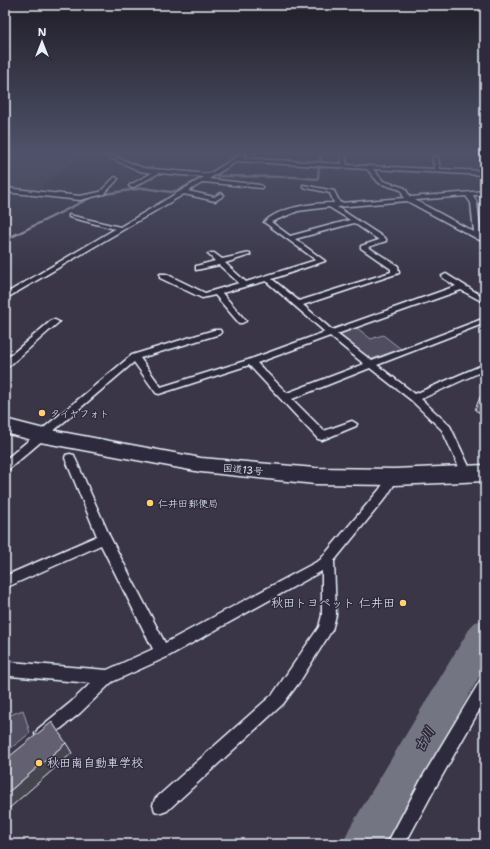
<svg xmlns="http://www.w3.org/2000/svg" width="490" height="849" font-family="'Shantell Sans','Klee One',sans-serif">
	<rect width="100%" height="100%" fill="#3a3648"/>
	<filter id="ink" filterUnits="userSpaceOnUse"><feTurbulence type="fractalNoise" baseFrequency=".025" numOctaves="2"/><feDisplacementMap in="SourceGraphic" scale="8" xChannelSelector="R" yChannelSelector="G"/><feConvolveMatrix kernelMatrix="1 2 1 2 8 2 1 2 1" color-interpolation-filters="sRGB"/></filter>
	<g filter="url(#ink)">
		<path fill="#464354" d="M5,154H83L35,191L5,188Z"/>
		<path fill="#504e5f" stroke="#9ca0ac" d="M357,328L371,339L383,335L401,349L369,360L338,334Z
			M23,710L30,733L5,753V717Z"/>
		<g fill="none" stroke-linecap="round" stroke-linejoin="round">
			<path stroke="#a2a6b1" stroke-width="2.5" d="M419,154H465
				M320,163L321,154H323
				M217,176L295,177L315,179L318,178L319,167
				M99,195L143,188L171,192L179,190L201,178
				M15,235L92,197"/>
			<path stroke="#a2a6b1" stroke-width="3" d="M5,240L17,234"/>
			<path fill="#737482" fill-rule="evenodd" d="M485,619V666L387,844H343L349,829L473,623Z"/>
			<defs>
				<path id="street" d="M102,154H108L143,168L209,174L241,154H247L242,158L342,164L340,154H345L347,165L435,169L432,158L435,156L438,158L440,169L485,171V175L373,169L383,181L405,188L410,197L485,191V195H473L477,203L481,236L485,238V243L407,201L337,207L386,239V241L368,247L398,266L399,273L303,305L332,330L456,286L443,278L442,276L446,274L485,298V303L461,290L337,334L372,361L485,318V323L377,365L415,394L485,364V370L421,399L450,426L473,475L472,478H464L442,430L411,400L370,368L292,399L324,431L352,421L357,424L356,426L322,440L318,439L249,365L159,394L156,393L134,362L9,469L5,470V460L132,355L214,330H220L221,332L220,334L140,358L161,387L248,360L325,332L266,281L222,293L246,321L242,323H239L215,295L202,298L160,278V274H166L205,293L239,283L219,265L196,270V266L215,261L208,254L210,253H214L222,259L250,253V255L225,263L246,282L316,260L264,222C280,207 312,203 334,203L330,193L303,187V185L334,191L340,203L404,198L401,190L379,183L367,169L237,161L209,179L260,185L262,186V188L204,182L188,191L214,197L221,193L224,195L223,196L215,201L184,194L5,299V294L115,229L69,217V215L120,227L204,177L159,173L132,188L129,186L130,185L152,173L140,171ZM466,196L471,203L474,232L415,200ZM329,207L350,220L290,236L271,222L298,211ZM354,223L379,240L361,246V248L391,269V272L299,301L272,279L325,261L295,239ZM330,336L364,364L287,393L257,363Z
					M115,177L118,179L104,194L80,200L5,192V188L80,196L100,192Z
					M52,320H55L59,322L8,367L5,368V360Z
					M70,454L74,455L75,458L110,537L165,643L320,560L379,490L390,474H398L399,477L387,496L334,561L336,615L332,630L300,681L283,704L167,811L161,813L155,811L153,805L155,799L273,694L319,627L322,615V571L167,657L112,682L80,713L48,739L43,742L38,739L35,734L38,729L70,703L91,683L10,676L5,678V664L10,662L107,670L153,649L101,545L5,588V576L97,536L65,458L66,455Z
					M485,679V700L434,790L405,844H387L422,778L480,681Z"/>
				<path id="highway" d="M5,419L40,428L201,458L315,468L394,469L485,465V481L394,485L315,484L201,472L40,442L5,433Z"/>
			</defs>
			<use href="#street" stroke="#e8f1f8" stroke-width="3"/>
			<use href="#highway" stroke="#e8f1f8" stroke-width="3"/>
			<use href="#street" fill="#2f2a3d" fill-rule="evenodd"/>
			<use href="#highway" fill="#2f2a3d" fill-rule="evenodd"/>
		</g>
		<path fill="#555361" stroke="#e8f1f8" d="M485,393V416L475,410L480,397Z"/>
		<path fill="#45444f" stroke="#e8f1f8" d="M66,743L72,753L5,812V795Z"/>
		<path fill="#636171" stroke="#e8f1f8" d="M485,393V400L480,397Z
			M52,722L66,743L5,795V760Z"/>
	</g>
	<linearGradient id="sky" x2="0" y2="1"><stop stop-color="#201e28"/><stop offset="0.56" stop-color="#4f526a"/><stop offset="1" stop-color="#4f526a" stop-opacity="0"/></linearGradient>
	<rect width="490" height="273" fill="url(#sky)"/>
	<g fill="#ffd166" stroke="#2f2a3d" stroke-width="1.5">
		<circle cx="42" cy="413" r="4"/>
		<circle cx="150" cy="503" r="4"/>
		<circle cx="403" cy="603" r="4"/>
		<circle cx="39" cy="763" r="4"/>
	</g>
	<g text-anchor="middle" stroke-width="3" stroke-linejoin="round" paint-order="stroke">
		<g font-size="10" fill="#e8f1f8" stroke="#2f2a3d" text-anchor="start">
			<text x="50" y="417">タイヤフォト</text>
			<text x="158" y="507">仁井田郵便局</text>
		</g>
		<g font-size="10" fill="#e8f1f8" stroke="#2f2a3d">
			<text transform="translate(243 469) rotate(5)" y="4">国道13号</text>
		</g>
		<g font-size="12" fill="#e8f1f8" stroke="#2f2a3d" text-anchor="end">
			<text x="395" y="607">秋田トヨペット 仁井田</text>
			<text x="47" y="767" text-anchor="start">秋田南自動車学校</text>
		</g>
		<g font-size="13" font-style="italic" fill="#aeb2bd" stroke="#2f2a3d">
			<text transform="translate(424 739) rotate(-60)" y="5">古川</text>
		</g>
	</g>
	<rect width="490" height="849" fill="none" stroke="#2f2a3d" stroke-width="20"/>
	<rect x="10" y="10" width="470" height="829" fill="none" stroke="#e8f1f8" stroke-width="1.5" filter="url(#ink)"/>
	<g transform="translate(42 42)" stroke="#2f2a3d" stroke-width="3" paint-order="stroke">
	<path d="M0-3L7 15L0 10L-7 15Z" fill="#e8f1f8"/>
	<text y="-6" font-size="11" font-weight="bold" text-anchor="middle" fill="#e8f1f8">N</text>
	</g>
</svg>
